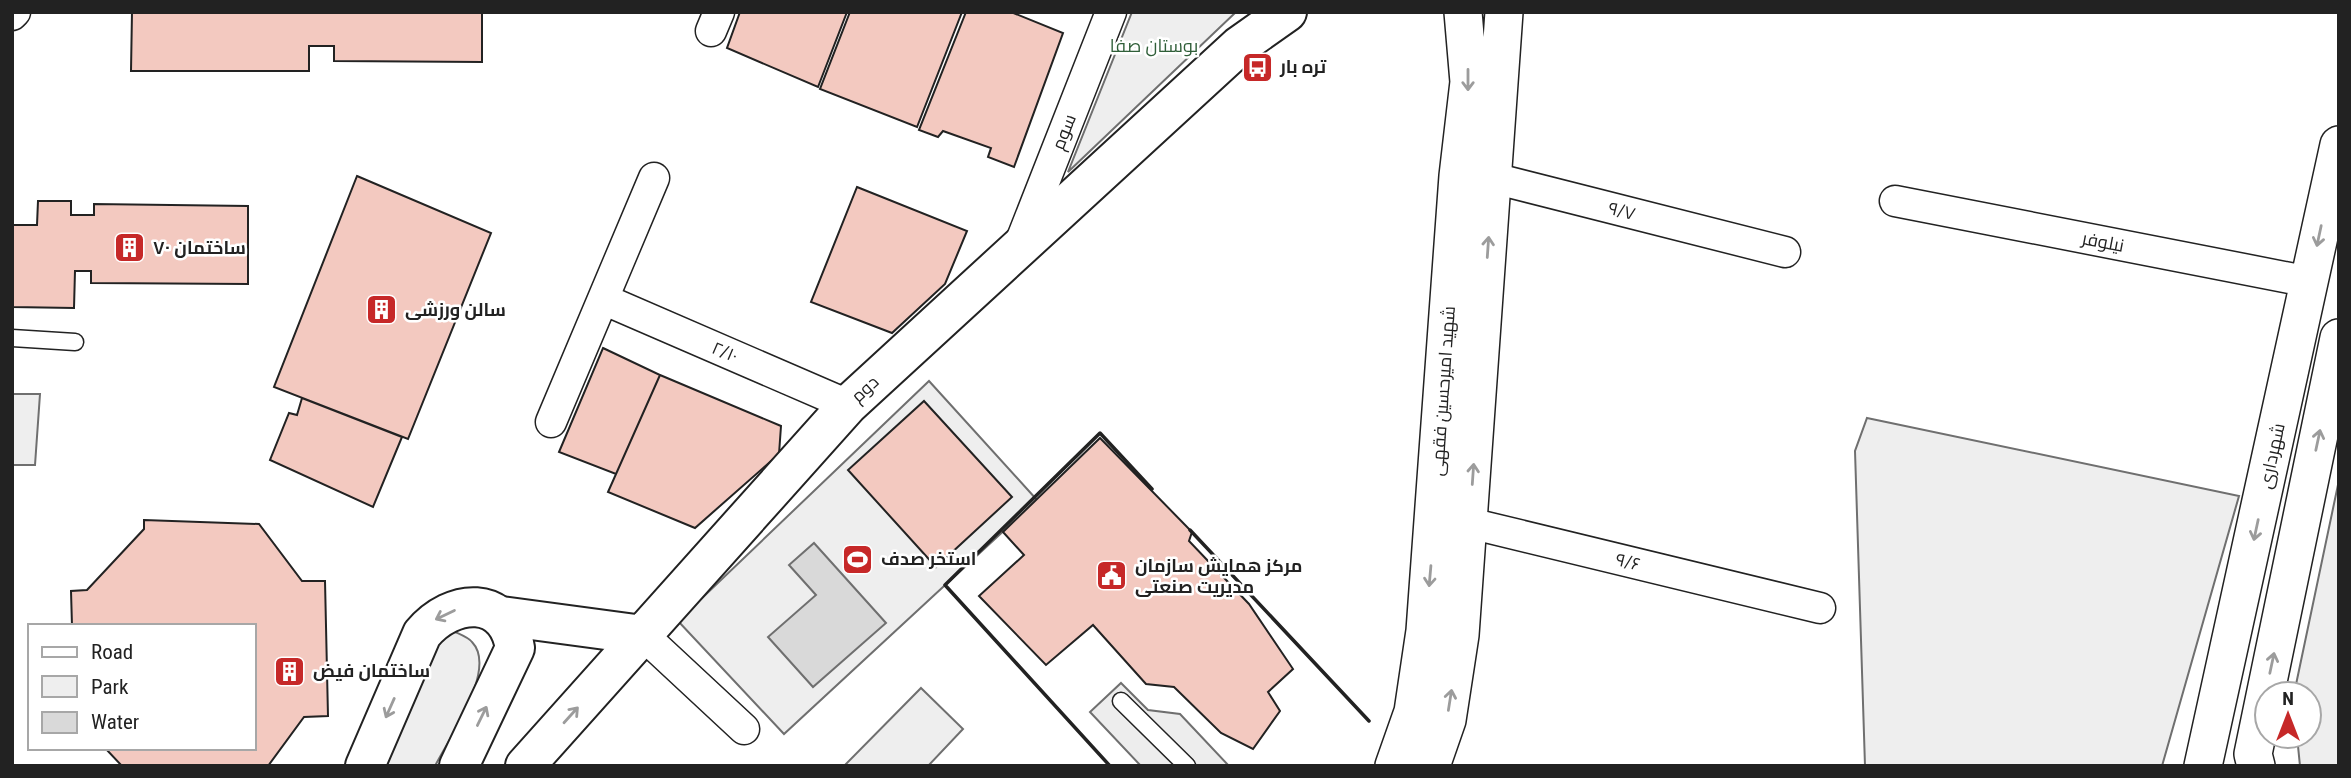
<svg xmlns="http://www.w3.org/2000/svg" width="2351" height="778" font-family="'Roboto Condensed',Cairo,sans-serif">
	<rect width="100%" height="100%" fill="#fff"/>
	<path fill="#eee" stroke="#6f6f6f" stroke-width="2" d="M1132,12H1236L1068,172Z
		M929,381L1037,500L784,734L678,621Z
		M12,394H40L35,465H12Z
		M1867,418L2239,496L2162,766H1865L1855,451Z
		M2339,480V766H2300L2297,736H2309V694H2294Z
		M453,631C459,634 468,637 472,642C498,669 449,738 435,766H376L424,649Z
		M921,688L963,729L928,766H844Z"/>
	<path fill="#ededed" stroke="#6f6f6f" stroke-width="2" d="M1121,683L1148,710L1180,714L1229,766H1141L1090,712Z"/>
	<path fill="#d9d9d9" stroke="#6f6f6f" stroke-width="2" d="M814,543L886,623L813,687L768,637L816,595L789,565Z"/>
	<path fill="#f3c9c0" stroke="#222" stroke-width="2" d="M132,12H482V62L334,61V46H309V71H131Z
		M740,12H847L818,87L727,48Z
		M850,12H962L917,127L820,89Z
		M966,12H1011L1063,33L1014,167L988,157L991,148L943,131L938,137L919,130Z
		M357,176L491,233L408,439L274,387Z
		M857,187L967,231L945,284L892,333L811,302Z
		M38,201H71V215H94V204L248,206V284L91,283V271H75L74,308L12,307V225H37Z
		M603,348L660,375L616,474L559,452Z
		M660,375L781,426L779,454L695,528L608,492Z
		M302,398L402,437L373,507L270,460L289,413L297,415Z
		M924,401L1012,497L936,567L848,470Z
		M1100,438L1192,532L1189,541L1249,604L1293,669L1268,692L1280,711L1253,749L1221,733L1174,687L1146,684L1093,625L1046,665L979,596L1024,555L1003,532Z
		M144,520L259,524L302,581H325L328,716L304,717L268,766H122L105,748H254V626H72L71,591L87,590L144,529Z"/>
	<g fill="none" stroke-linecap="round" stroke-linejoin="round">
		<defs>
			<path id="service" d="M12,338L75,342
				M1121,701L1187,766"/>
			<path id="minor" d="M12,15L15,12
				M711,31L719,12
				M1473,177L1493,178L1785,252
				M1895,201L2310,282
				M1019,246L1111,12
				M603,299L848,405
				M551,422L654,178
				M1446,522L1469,523L1820,608
				M643,635L744,729"/>
			<path id="tertiary" d="M1394,766L1413,712L1425,631L1458,176L1469,82L1463,12
				M1431,766L1447,720L1460,635L1504,12
				M2203,766L2339,145
				M2256,766L2253,754L2339,338"/>
			<path id="secondary" d="M501,616L643,635
				M525,766L848,405L1239,46L1287,12"/>
			<path id="primary" d="M365,766L422,634C452,598 506,594 515,648L459,766"/>
		</defs>
		<use href="#service" stroke="#222" stroke-width="19"/>
		<use href="#minor" stroke="#222" stroke-width="33"/>
		<use href="#tertiary" stroke="#222" stroke-width="40"/>
		<use href="#secondary" stroke="#222" stroke-width="42"/>
		<use href="#primary" stroke="#222" stroke-width="42"/>
		<use href="#service" stroke="#fff" stroke-width="16"/>
		<use href="#minor" stroke="#fff" stroke-width="30"/>
		<use href="#tertiary" stroke="#fff" stroke-width="37"/>
		<use href="#secondary" stroke="#fff" stroke-width="38"/>
		<use href="#primary" stroke="#fff" stroke-width="38"/>
		<path stroke="#222" stroke-width="3.5" d="M1190,530L1369,721
			M1110,766L945,585L1100,433L1152,489"/>
	</g>
	<defs><path id="oneway-shaft" d="M-6 0H5M1.5-3L5.5 0L1.5 3" fill="none" stroke-width="1.6" stroke-linecap="round" stroke-linejoin="round" transform="scale(1.75)"/></defs>
	<g stroke="#9c9c9c">
		<use href="#oneway-shaft" transform="translate(1468 80) rotate(90)"/>
		<use href="#oneway-shaft" transform="translate(2319 236) rotate(102)"/>
		<use href="#oneway-shaft" transform="translate(1488 247) rotate(-86)"/>
		<use href="#oneway-shaft" transform="translate(2318 440) rotate(-78)"/>
		<use href="#oneway-shaft" transform="translate(1473 474) rotate(-86)"/>
		<use href="#oneway-shaft" transform="translate(2256 530) rotate(102)"/>
		<use href="#oneway-shaft" transform="translate(1430 576) rotate(95)"/>
		<use href="#oneway-shaft" transform="translate(445 615) rotate(154)"/>
		<use href="#oneway-shaft" transform="translate(2272 663) rotate(-78)"/>
		<use href="#oneway-shaft" transform="translate(1450 700) rotate(-81)"/>
		<use href="#oneway-shaft" transform="translate(390 708) rotate(114)"/>
		<use href="#oneway-shaft" transform="translate(571 715) rotate(-48)"/>
		<use href="#oneway-shaft" transform="translate(482 716) rotate(-64)"/>
	</g>
	<defs>
		<symbol id="bus-square" viewBox="-11 -11 22 22"><rect x="-9" y="-9" width="18" height="18" rx="4" fill="#c62828" stroke="#fff"/><path d="M-5-6H5V4H4V6H2V4H-2V6H-4V4H-5ZM-3.5-4V0h7V-4ZM-3.5 1.2v1.5H-2V1.2ZM2 1.2v1.5H3.5V1.2Z" fill="#fff"/></symbol>
		<symbol id="building-square" viewBox="-11 -11 22 22"><rect x="-9" y="-9" width="18" height="18" rx="4" fill="#c62828" stroke="#fff"/><path d="M-4-6H4V6H1V3H-1V6H-4ZM-2.5-4.3h1.7v1.8h-1.7ZM.8-4.3h1.7v1.8H.8ZM-2.5-1h1.7V.8h-1.7ZM.8-1h1.7V.8H.8Z" fill="#fff"/></symbol>
		<symbol id="stadium-square" viewBox="-11 -11 22 22"><rect x="-9" y="-9" width="18" height="18" rx="4" fill="#c62828" stroke="#fff"/><path d="M0-5a6.5 5 0 1 0 0 10a6.5 5 0 1 0 0-10ZM-3.5-1.8h7v3.6h-7Z" fill="#fff"/></symbol>
		<symbol id="civic-square" viewBox="-11 -11 22 22"><rect x="-9" y="-9" width="18" height="18" rx="4" fill="#c62828" stroke="#fff"/><path d="M-.6-6.5H3V-4.5H.6V-3L4-1V1h2V6H-6V1h2V-1L-.6-3ZM-1.2 2.5V6h2.4V2.5Z" fill="#fff"/></symbol>
	</defs>
	<g fill-rule="evenodd">
		<use href="#bus-square" x="1240" y="50" width="35" height="35"/>
		<use href="#building-square" x="112" y="230" width="35" height="35"/>
		<use href="#building-square" x="364" y="292" width="35" height="35"/>
		<use href="#stadium-square" x="840" y="542" width="35" height="35"/>
		<use href="#civic-square" x="1094" y="558" width="35" height="35"/>
		<use href="#building-square" x="272" y="654" width="35" height="35"/>
	</g>
	<g text-anchor="middle" stroke-width="5" stroke-linejoin="round" paint-order="stroke">
		<g font-size="18" fill="#2f5e38" stroke="#fff">
			<text x="1154" y="52">بوستان صفا</text>
		</g>
		<g font-size="18" font-weight="bold" fill="#222" stroke="#fff" text-anchor="start">
			<text x="1280" y="73">تره بار</text>
			<text x="153" y="254">ساختمان ۷۰</text>
			<text x="405" y="316">سالن ورزشی</text>
			<text x="881" y="565">استخر صدف</text>
			<text x="1135" y="572">مرکز همایش سازمان<tspan x="1135" dy="21">مدیریت صنعتی</tspan></text>
			<text x="313" y="677">ساختمان فیض</text>
		</g>
		<g font-size="18" fill="#222" stroke="#fff">
			<text transform="translate(1064 132) rotate(-68)" y="6">سوم</text>
			<text transform="translate(1622 211) rotate(14)" y="6">۹/۷</text>
			<text transform="translate(2103 242) rotate(11)" y="6">نیلوفر</text>
			<text transform="translate(725 352) rotate(23)" y="6">۲/۱۰</text>
			<text transform="translate(865 389) rotate(-42)" y="6">دوم</text>
			<text transform="translate(1443 391) rotate(-86)" y="6">شهید امیرحسین فقهی</text>
			<text transform="translate(2272 456) rotate(-78)" y="6">شهرداری</text>
			<text transform="translate(1628 562) rotate(14)" y="6">۹/۶</text>
		</g>
	</g>
	<rect width="2351" height="778" fill="none" stroke="#222222" stroke-width="28"/>
	<rect x="28" y="624" width="228" height="126" fill="#ffffff" stroke="#a7a7a7" stroke-width="2"/>
	<rect x="42" y="647" width="35" height="10" fill="#ffffff" stroke="#a7a7a7" stroke-width="2"/>
	<text x="91" y="659" font-size="21" fill="#222222">Road</text>
	<rect x="42" y="676" width="35" height="21" fill="#eeeeee" stroke="#a7a7a7" stroke-width="2"/>
	<text x="91" y="694" font-size="21" fill="#222222">Park</text>
	<rect x="42" y="712" width="35" height="21" fill="#d9d9d9" stroke="#a7a7a7" stroke-width="2"/>
	<text x="91" y="729" font-size="21" fill="#222222">Water</text>
	<g transform="translate(2288 715)"><circle r="33" fill="#ffffff" stroke="#a7a7a7" stroke-width="2"/>
	<path d="M0-5L12 26L0 18L-12 26Z" fill="#c62828"/>
	<text y="-10" font-size="19" font-weight="bold" text-anchor="middle" fill="#222222">N</text>
	</g>
</svg>
